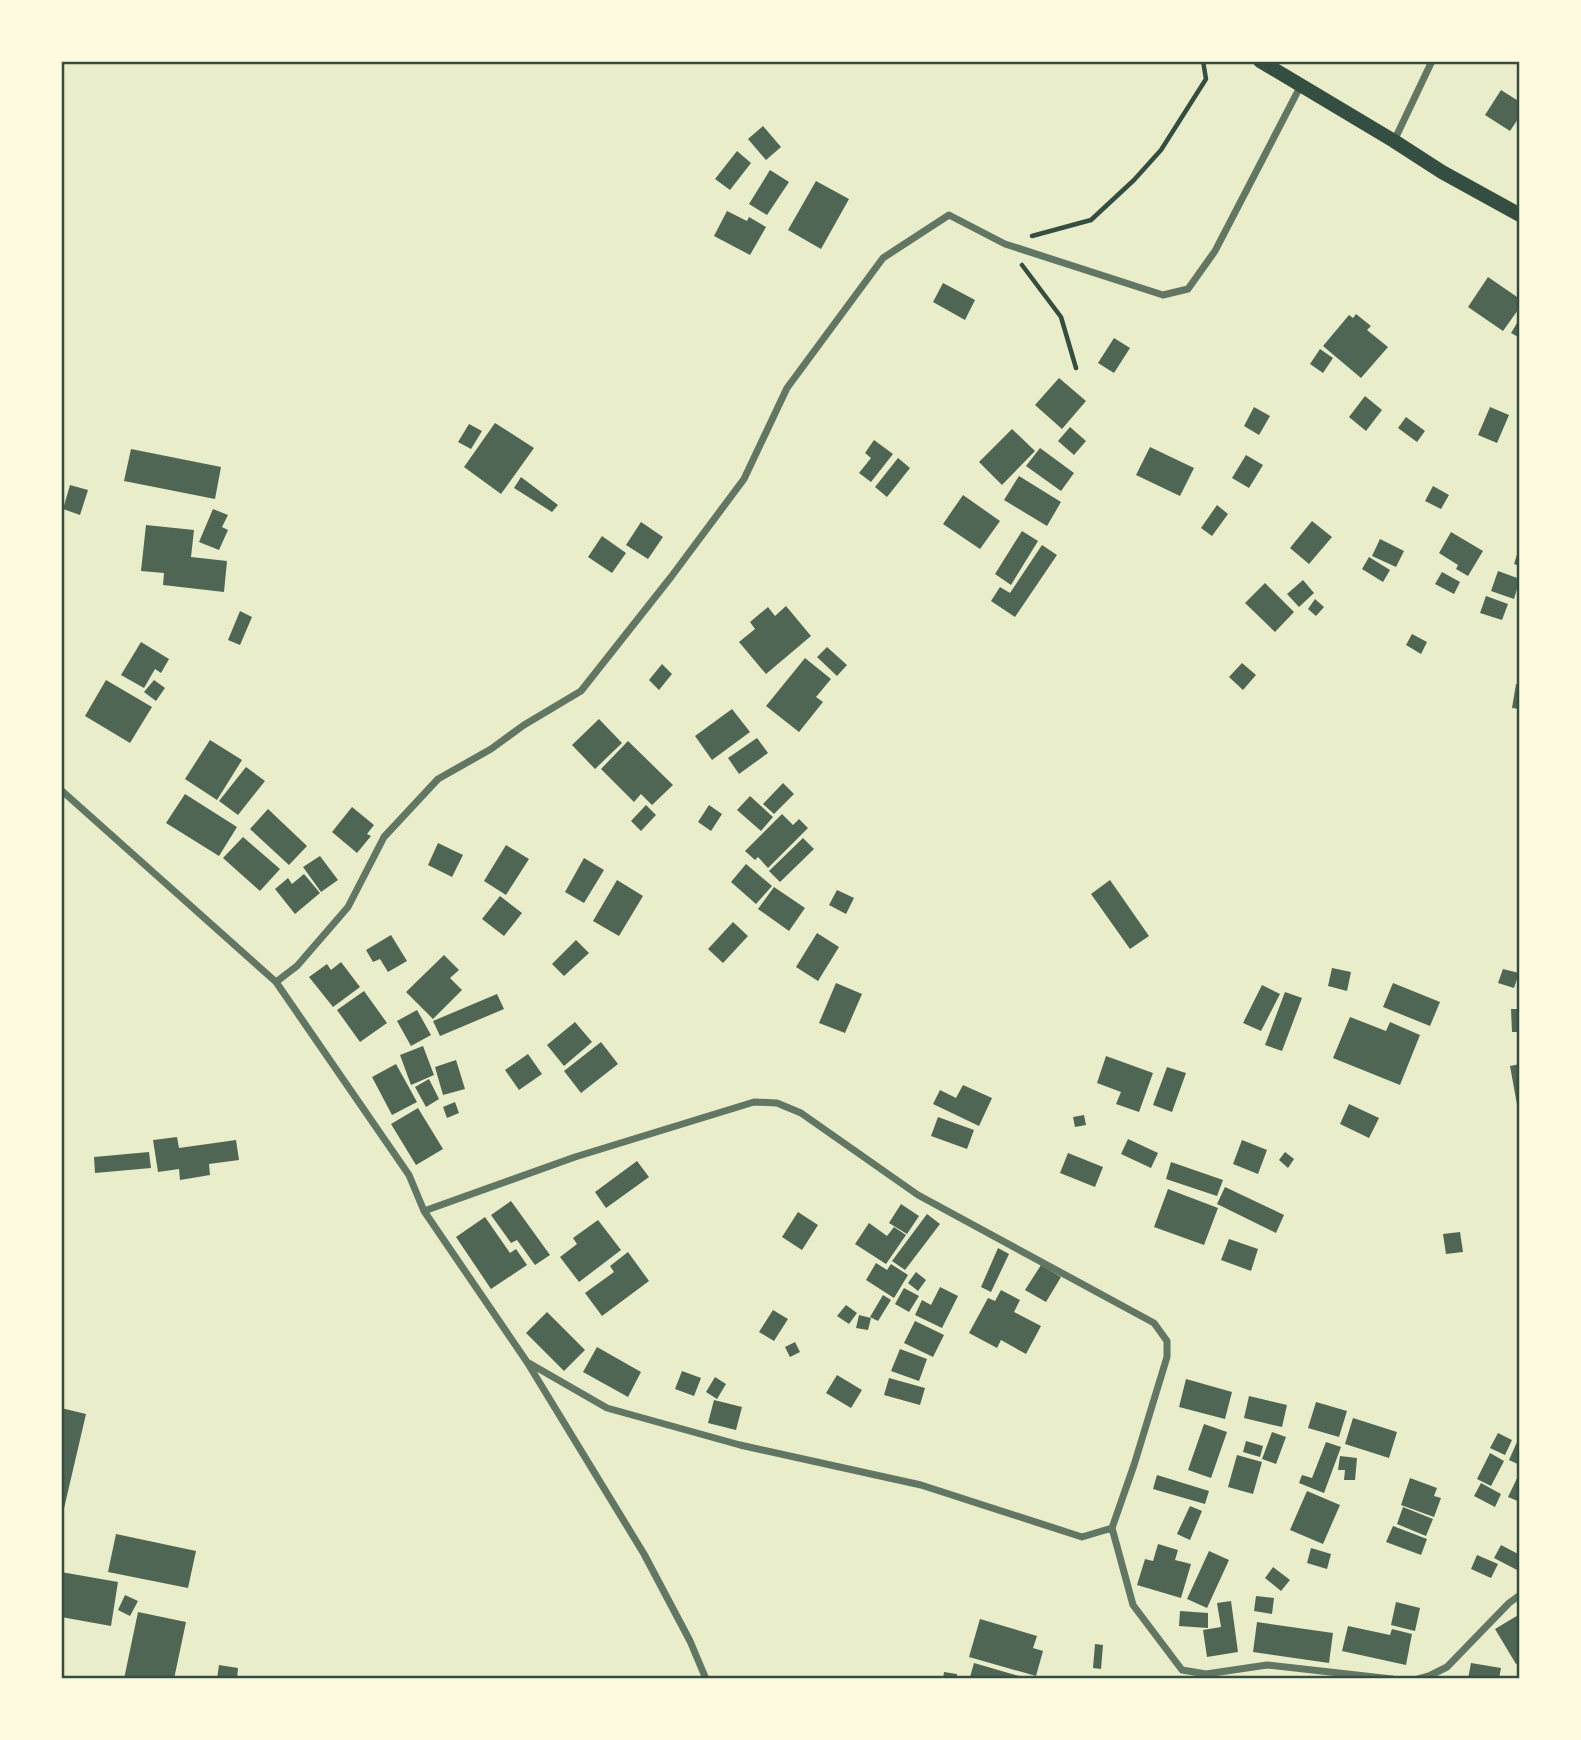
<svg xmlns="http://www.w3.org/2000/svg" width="1581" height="1740" font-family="Montserrat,sans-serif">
	<rect width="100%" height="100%" fill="#e9edc9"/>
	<path fill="#4f6655" d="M1501,90L1520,102V116L1510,131L1485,115Z
		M763,126L781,147L766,160L748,139Z
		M737,151L751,163L730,190L715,179Z
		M770,170L789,182L767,215L749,204Z
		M816,181L849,199L821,249L788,230Z
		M727,211L747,221L749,217L766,227L750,255L714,236Z
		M1488,277L1520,299V307L1503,331L1468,307Z
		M943,283L975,300L965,320L933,302Z
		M1356,314L1371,326L1367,330L1388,347L1361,378L1323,346L1349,315L1353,318Z
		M1520,318V338L1511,333Z
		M1114,338L1130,348L1114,373L1098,363Z
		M1320,349L1333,358L1323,373L1310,364Z
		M1059,378L1086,401L1062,429L1035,405Z
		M1365,396L1382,410L1366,431L1349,417Z
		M1254,407L1270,416L1259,435L1244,426Z
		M1490,407L1509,415L1497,443L1478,435Z
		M1406,417L1425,431L1417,442L1398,428Z
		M495,423L534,448L501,494L464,467Z
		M469,424L482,431L471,449L458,442Z
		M1070,427L1086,441L1074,455L1058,441Z
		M1012,429L1035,451L1002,485L979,462Z
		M874,440L893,454L871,482L859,473L871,458L865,453Z
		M1150,447L1194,468L1180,496L1136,475Z
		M1040,448L1074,473L1061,491L1026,466Z
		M131,449L221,467L215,499L124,481Z
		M1246,455L1263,465L1249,488L1232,478Z
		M898,458L910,468L887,497L875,487Z
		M1019,476L1061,502L1047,526L1004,500Z
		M521,477L558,505L552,512L514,488Z
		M70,485L88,490L80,515L63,509Z
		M1433,486L1449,495L1441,509L1425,501Z
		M963,495L1000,521L980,549L943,524Z
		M1217,505L1228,514L1212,536L1201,528Z
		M213,509L228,515L222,527L228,530L219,550L199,542Z
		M1312,521L1332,537L1309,564L1290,548Z
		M641,522L663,537L648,559L626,545Z
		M146,525L194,530L191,557L227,561L224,592L163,585L164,573L141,571Z
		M1022,531L1038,541L1011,585L995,574Z
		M1451,532L1483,551L1468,576L1456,569L1458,565L1439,553Z
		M602,536L626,553L612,573L588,557Z
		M1380,539L1404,551L1396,567L1372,556Z
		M1042,545L1057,555L1015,617L991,601L1000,587L1010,593Z
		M1519,548H1520V566L1514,564Z
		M1369,557L1390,570L1383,582L1362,569Z
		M1498,571L1520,579L1514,599L1491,591Z
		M1442,572L1460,582L1454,594L1435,584Z
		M1303,580L1314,593L1299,607L1287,594Z
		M1265,583L1294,612L1275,632L1245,603Z
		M1486,596L1508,604L1502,620L1480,613Z
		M1315,599L1324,607L1316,616L1308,609Z
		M786,606L811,636L766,674L739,642L755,629L750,622L768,607L775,616Z
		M240,611L252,617L240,645L228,640Z
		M1412,634L1427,642L1421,654L1406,645Z
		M141,642L169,659L161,673L155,669L144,688L121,675Z
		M827,647L847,665L837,676L817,657Z
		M805,658L831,679L816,697L823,702L799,732L766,706Z
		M1242,663L1256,675L1243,690L1229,677Z
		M662,664L672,674L659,690L649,680Z
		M106,680L152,707L130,743L85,716Z
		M154,680L165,688L156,701L144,692Z
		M1516,684H1520V709L1512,708Z
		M732,709L750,732L712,760L695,736Z
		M599,719L622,743L595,769L572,745Z
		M757,738L768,753L739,774L728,758Z
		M210,740L242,760L217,800L185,779Z
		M628,741L673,785L652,805L641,794L634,802L601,769Z
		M246,767L265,781L238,815L219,801Z
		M783,783L794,794L774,814L763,804Z
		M185,794L237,827L219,856L166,823Z
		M750,796L773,817L761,831L737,810Z
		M646,805L656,815L641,831L631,821Z
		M709,805L722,814L711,831L698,822Z
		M352,807L374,825L367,834L371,836L357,853L332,832Z
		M268,809L307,846L289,865L250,829Z
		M782,814L793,825L799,819L808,828L768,868L758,857L755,860L745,851Z
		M243,837L280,869L260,891L223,858Z
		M803,838L814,849L780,882L769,871Z
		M438,843L463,855L452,877L428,865Z
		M506,845L529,859L506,895L484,881Z
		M320,856L338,880L321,892L303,867Z
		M584,858L604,870L584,903L565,892Z
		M746,864L772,886L756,904L731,882Z
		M304,874L320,893L295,914L275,889L288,878L292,884Z
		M617,880L643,896L619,936L593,921Z
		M1110,880L1149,936L1130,949L1091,894Z
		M774,887L805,908L789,931L758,909Z
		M837,890L854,898L846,914L829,905Z
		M500,896L522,913L504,936L482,919Z
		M733,922L748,936L723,963L708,949Z
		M817,933L839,947L818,981L796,967Z
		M391,935L407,961L388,972L380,959L373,962L366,950Z
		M576,940L589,953L564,976L552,964Z
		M444,955L459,970L450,978L462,990L433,1019L406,992Z
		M341,962L360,987L333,1007L309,977L327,964L331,970Z
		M1332,968L1351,972L1347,991L1328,986Z
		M1503,969L1519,973L1514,988L1498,983Z
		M836,983L862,994L845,1033L819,1023Z
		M1393,983L1440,1002L1430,1026L1383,1007Z
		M1262,985L1280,994L1261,1031L1243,1023Z
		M364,991L387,1023L360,1042L337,1010Z
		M1285,992L1302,998L1282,1051L1265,1045Z
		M497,994L504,1009L440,1036L433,1021Z
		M1511,1009H1520V1032H1512Z
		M417,1010L431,1035L411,1046L397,1021Z
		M1350,1017L1386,1031L1390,1022L1420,1035L1400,1085L1333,1058Z
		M575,1022L592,1042L564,1066L547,1045Z
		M601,1042L618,1064L581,1093L564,1071Z
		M423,1046L434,1075L411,1085L400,1055Z
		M528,1054L542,1074L519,1090L505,1070Z
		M1106,1056L1153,1073L1139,1112L1116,1104L1121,1092L1097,1083Z
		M456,1060L465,1089L443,1095L435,1067Z
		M396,1064L417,1102L392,1115L372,1077Z
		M1520,1064V1110H1518L1510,1066Z
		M1167,1067L1186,1073L1172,1112L1153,1105Z
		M429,1079L439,1099L426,1107L415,1087Z
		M963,1085L992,1098L979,1126L933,1104L940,1090L956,1098Z
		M455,1102L459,1113L447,1118L443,1107Z
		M1349,1104L1379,1118L1369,1138L1340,1124Z
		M418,1108L443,1149L416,1165L391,1124Z
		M1084,1115L1086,1125L1075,1127L1073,1117Z
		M938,1117L974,1130L967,1149L931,1136Z
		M177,1137L179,1148L236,1140L239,1160L209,1164L210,1175L180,1180L179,1169L158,1172L153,1140Z
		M1128,1139L1158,1153L1151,1168L1121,1154Z
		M1242,1140L1267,1150L1258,1174L1233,1164Z
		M149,1152L151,1168L95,1173L94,1157Z
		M1285,1152L1294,1159L1288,1168L1279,1160Z
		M1068,1153L1103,1167L1095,1187L1060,1173Z
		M637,1161L649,1177L606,1208L595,1192Z
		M1171,1162L1223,1180L1217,1196L1166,1179Z
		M1225,1187L1284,1215L1276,1233L1217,1204Z
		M1168,1189L1218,1208L1204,1245L1154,1227Z
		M511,1201L550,1255L535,1265L517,1240L511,1243L491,1215Z
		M901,1204L919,1216L907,1234L889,1223Z
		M798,1212L818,1225L802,1250L782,1237Z
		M927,1214L940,1224L905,1270L892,1261Z
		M485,1217L510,1253L516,1249L527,1265L491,1289L456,1237Z
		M598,1220L621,1250L579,1282L560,1257L577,1244L573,1238Z
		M869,1223L887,1236L894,1227L906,1235L886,1264L855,1244Z
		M1460,1232L1463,1252L1446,1254L1443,1234Z
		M1229,1239L1258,1249L1251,1271L1221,1260Z
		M998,1248L1009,1254L991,1292L981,1287Z
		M628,1252L649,1281L602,1316L585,1293L614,1272L610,1266Z
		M876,1263L887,1270L891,1264L908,1275L894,1298L866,1280Z
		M1041,1265L1061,1277L1046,1302L1025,1290Z
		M916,1272L926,1280L918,1291L908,1283Z
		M940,1287L958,1296L942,1328L915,1315L922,1300L931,1305Z
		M904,1288L919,1296L909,1312L895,1304Z
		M1001,1290L1020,1300L1014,1312L1041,1326L1026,1354L1001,1340L997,1348L969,1333L988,1298L995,1301Z
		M883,1295L891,1300L878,1321L870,1317Z
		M846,1305L857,1313L849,1324L837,1316Z
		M773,1310L788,1319L774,1341L759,1332Z
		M547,1312L585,1350L564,1371L526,1333Z
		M859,1315L871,1318L868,1330L856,1328Z
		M915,1321L944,1335L933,1357L904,1343Z
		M795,1342L800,1352L790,1357L785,1347Z
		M597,1347L641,1372L628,1397L583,1372Z
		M900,1349L927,1359L919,1381L891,1371Z
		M682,1371L701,1378L694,1396L675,1389Z
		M837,1375L862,1390L851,1408L826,1393Z
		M715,1377L726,1384L717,1399L706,1392Z
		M889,1378L925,1388L920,1405L884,1395Z
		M1186,1379L1232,1392L1225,1419L1179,1407Z
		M1249,1396L1287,1405L1282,1427L1244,1418Z
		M714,1400L742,1407L736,1430L708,1423Z
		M1316,1402L1347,1411L1339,1437L1308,1428Z
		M61,1408L86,1414L62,1517H61Z
		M1353,1418L1397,1432L1389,1458L1345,1444Z
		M1204,1424L1227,1432L1211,1478L1188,1470Z
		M1272,1432L1286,1437L1276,1464L1262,1459Z
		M1498,1433L1512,1440L1505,1455L1490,1448Z
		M1246,1441L1263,1446L1260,1457L1243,1452Z
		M1326,1442L1341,1447L1324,1493L1299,1483L1302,1475L1312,1478Z
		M1517,1442L1520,1443V1465L1509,1460Z
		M1490,1453L1504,1461L1491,1486L1477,1479Z
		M1237,1455L1262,1462L1253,1494L1228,1487Z
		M1340,1456L1357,1458L1355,1480H1344L1345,1470H1338Z
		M1520,1472V1502L1508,1497Z
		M1157,1475L1209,1491L1205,1504L1153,1489Z
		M1410,1478L1437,1488L1434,1496L1441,1498L1434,1517L1401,1505Z
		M1481,1483L1501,1494L1495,1507L1474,1496Z
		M1307,1491L1340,1505L1323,1544L1290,1530Z
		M1190,1506L1202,1511L1190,1540L1177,1534Z
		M1403,1507L1433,1519L1426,1536L1397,1524Z
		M1393,1526L1427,1539L1421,1555L1386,1542Z
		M116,1534L196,1551L188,1588L108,1572Z
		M1158,1544L1178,1550L1175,1560L1191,1564L1181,1598L1137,1585L1145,1559L1153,1561Z
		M1501,1545L1520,1555V1564L1517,1570L1494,1558Z
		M1311,1548L1331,1554L1327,1569L1307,1563Z
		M1209,1551L1229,1560L1207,1608L1187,1599Z
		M1477,1555L1498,1564L1491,1578L1471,1569Z
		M1273,1567L1290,1580L1281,1591L1265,1578Z
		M61,1572L118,1582L111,1626L61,1617Z
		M125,1595L138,1601L130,1616L118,1610Z
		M1256,1596L1274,1598L1272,1614L1254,1611Z
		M1231,1601L1238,1652L1207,1657L1203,1630L1221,1627L1217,1603Z
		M1396,1602L1420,1608L1415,1631L1391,1625Z
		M1180,1611L1208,1613V1628L1179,1626Z
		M138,1612L186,1622L174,1679H124Z
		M1520,1614V1662L1516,1664L1495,1629Z
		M980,1619L1037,1636L1033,1648L1043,1651L1036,1676L969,1657Z
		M1257,1622L1333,1633L1329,1663L1253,1652Z
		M1348,1626L1390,1635L1392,1629L1412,1634L1406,1665L1342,1651Z
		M1095,1644L1103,1645L1101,1669L1093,1668Z
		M974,1663L1026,1678L1025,1679H976L970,1677Z
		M1471,1663L1501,1668L1499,1679H1468Z
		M219,1665L238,1668L237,1679H217Z
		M944,1672L957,1674V1679H943Z"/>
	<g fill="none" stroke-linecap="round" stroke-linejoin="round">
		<path stroke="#344e41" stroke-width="4.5" d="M1032,236L1091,220L1134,180L1161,150L1206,79L1203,61
			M1022,265L1061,317L1076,368"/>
		<path stroke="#617663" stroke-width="7" d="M1394,141L1432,61
			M61,790L276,982L409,1175L424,1211L527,1362L644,1554L690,1641L706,1679
			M276,982L297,966L348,907L384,837L438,779L491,749L524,725L581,691L671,577L744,479L787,388L883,258L949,215L1005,244L1163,295L1188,289L1215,251L1300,87
			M424,1211L575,1157L754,1102L777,1103L801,1113L918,1195L1154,1323L1167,1341V1357L1134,1465L1112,1528L1082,1537L921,1485L740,1445L607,1408L527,1362
			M1112,1528L1133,1605L1182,1670L1206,1674L1267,1665L1392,1679
			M1418,1679L1429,1676L1447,1667L1509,1603L1520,1595"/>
		<path stroke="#344e41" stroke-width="14" d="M1260,61L1394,141L1442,172L1520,215"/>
	</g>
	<rect width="1581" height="1740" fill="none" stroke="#fefae0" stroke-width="126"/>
	<rect x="63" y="63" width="1455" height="1614" fill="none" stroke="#344e41" stroke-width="2.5"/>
</svg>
